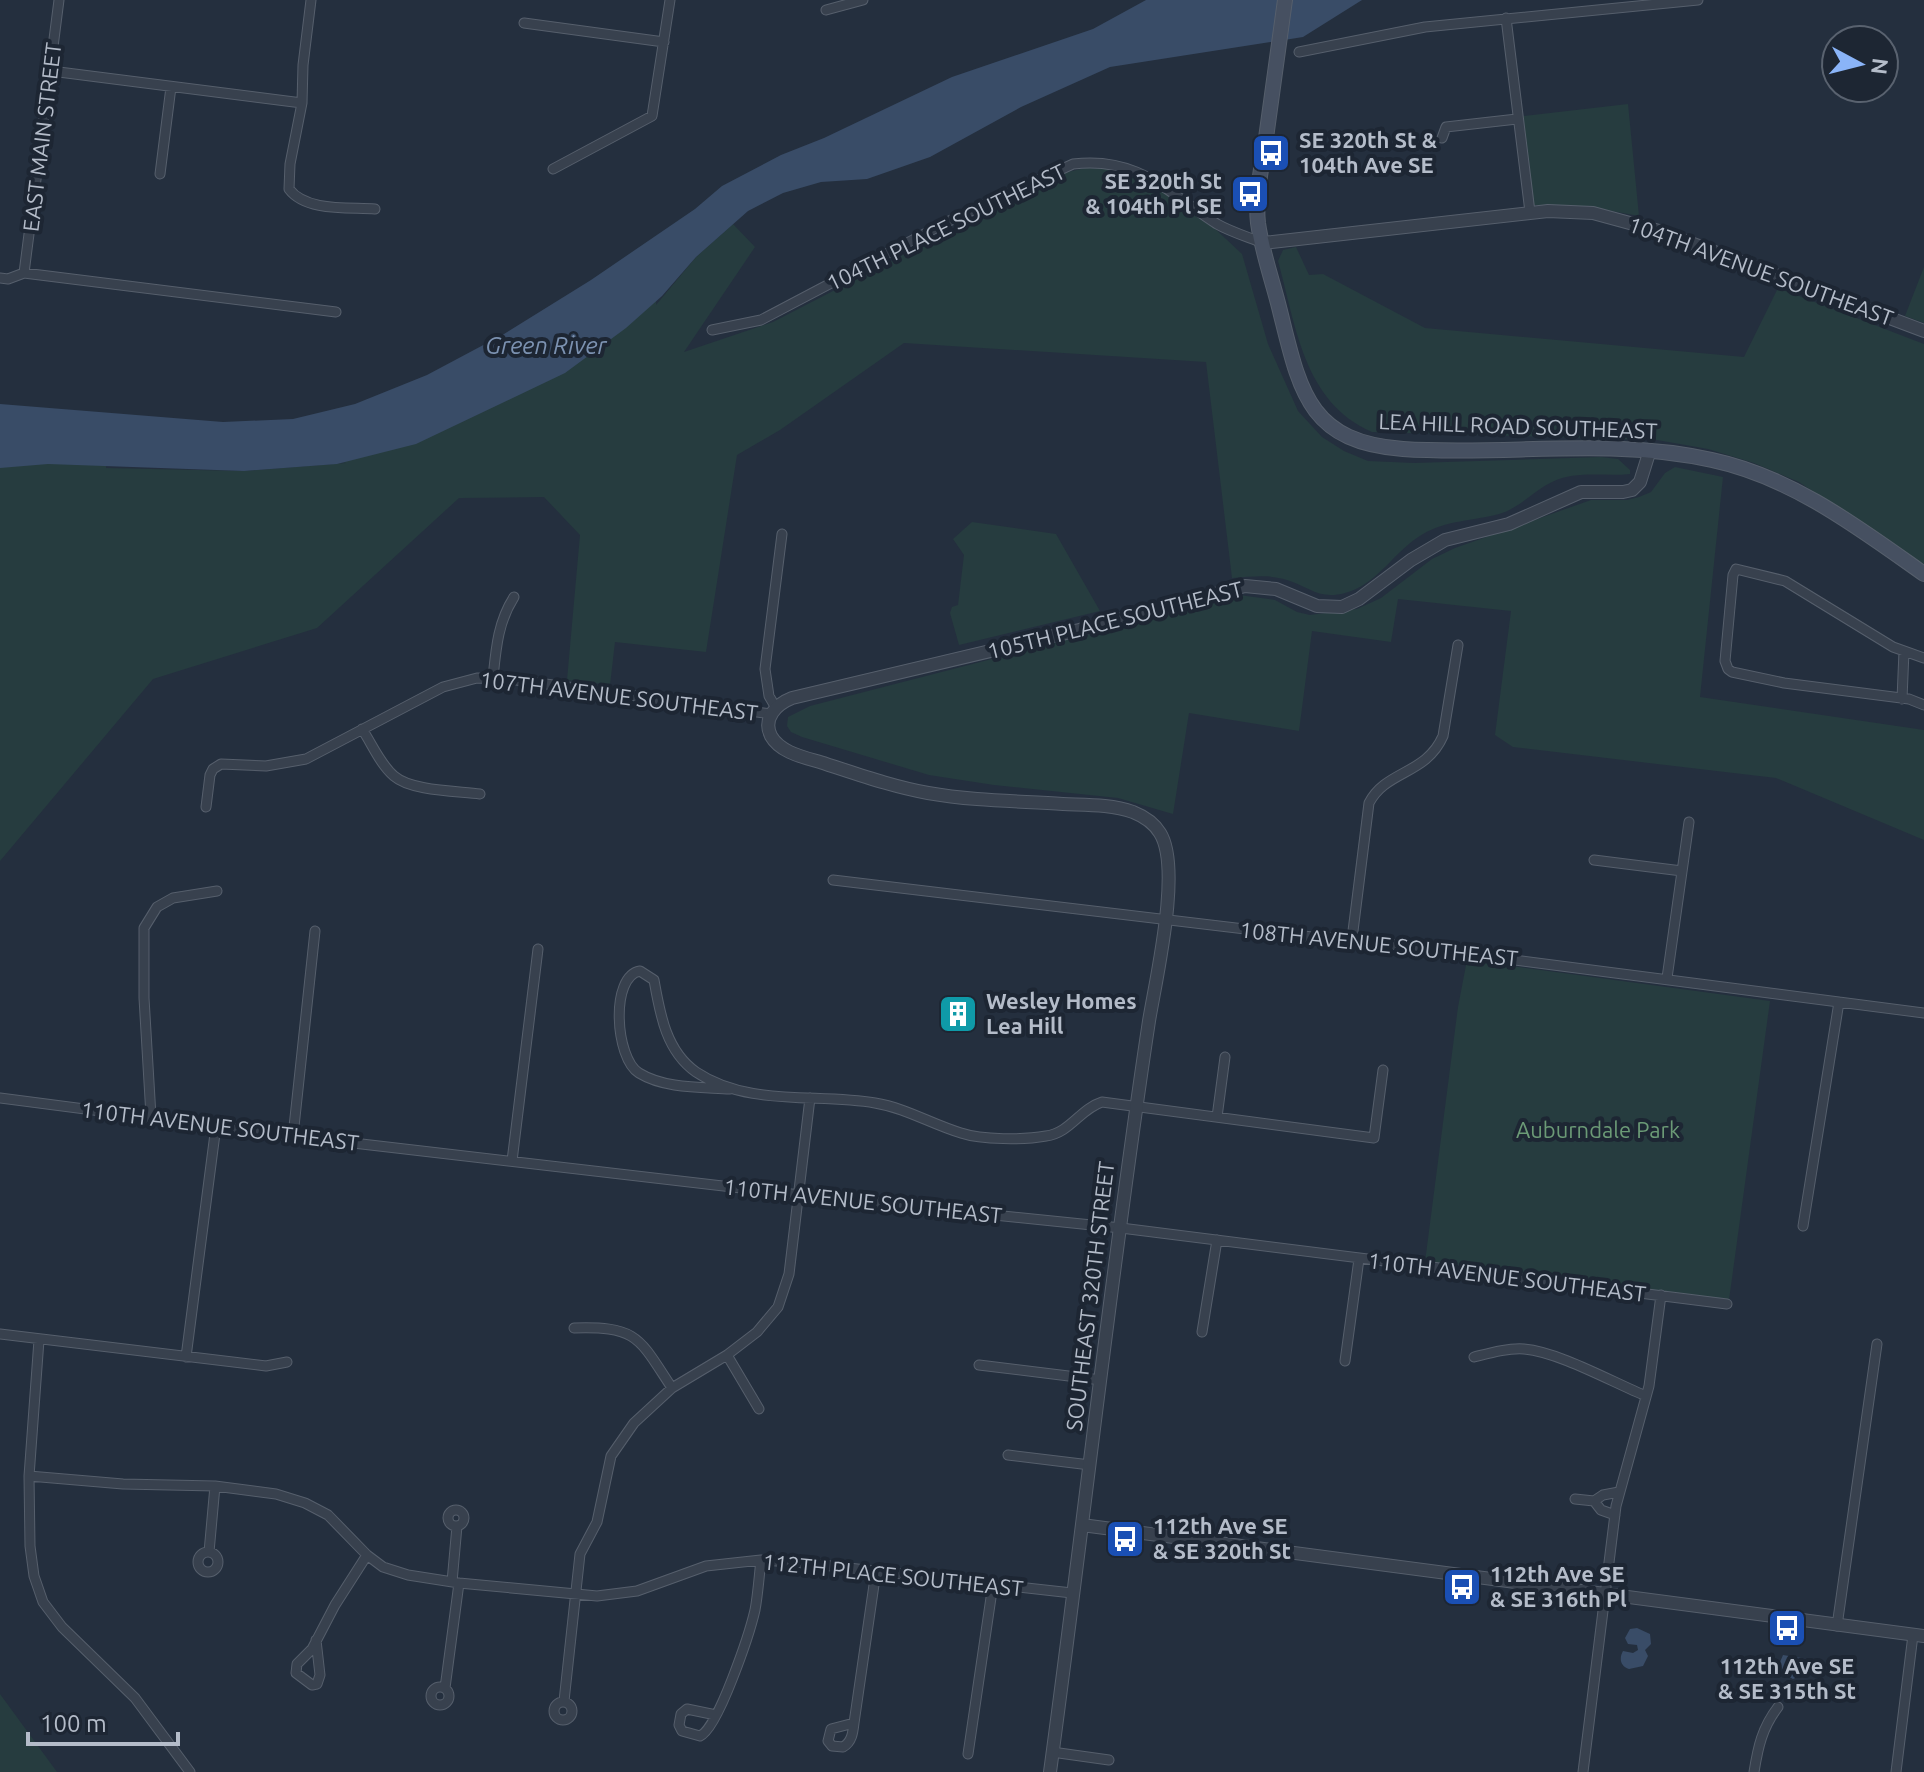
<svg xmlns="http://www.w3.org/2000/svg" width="1924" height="1772" font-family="Ubuntu,sans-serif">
	<rect width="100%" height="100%" fill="#242f3e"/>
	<path fill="#263c3f" d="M1628,104L1639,216L1590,207L1534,205L1523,116Z
		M1085,168L1113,169L1155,187L1211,225L1242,254L1268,344L1298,411L1322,437L1344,451L1368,461L1414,463L1601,457L1618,459L1630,470V474C1605,477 1577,470 1552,482C1533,491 1520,508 1499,514C1473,521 1447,520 1423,534C1395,550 1376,586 1345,593C1318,600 1310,587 1287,580C1269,574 1251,577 1232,578L1206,362L904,343L780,430L737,455L706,652L615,642L610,685L567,680L580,535L544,497L459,498L317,628L153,679L0,861V426L109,444L106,468L244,471L346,463L287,451L658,280L656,305L696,257L733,224L755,247L684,352L773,322L1044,182L1064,173Z
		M1296,247L1309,275L1323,274L1425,328L1744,357L1778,288L1924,344V566L1799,482L1754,463L1708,449L1657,440L1372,432C1303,402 1296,325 1278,261L1283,250Z
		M1924,267V323L1905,316Z
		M1675,467L1723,477L1700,697L1924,730V840L1776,778L1513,747L1495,735L1511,611L1398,599L1391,642L1312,631L1299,731L1189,713L1173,814L1118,798L994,785L929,775L802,737L791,732L787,726L788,717L810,706L1239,595L1275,600L1297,612L1310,615L1357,609L1381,598L1432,559L1455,548L1591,500H1627L1639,497L1651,492L1665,473Z
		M972,522L1056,534L1100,611L959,645L950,613L952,607L958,605L964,555L953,539Z
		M1467,960L1770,1001L1729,1300L1425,1262L1458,1007Z
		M0,1694L57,1772H0Z"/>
	<path fill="#394c67" d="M1146,0H1362L1303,37L1110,67L1021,107L930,157L867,179L821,182L783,193L748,211L696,257L662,296L626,328L565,373L416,444L337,464L244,471L48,464L0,468V404L223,422L293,419L355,404L427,375L504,334L591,280L695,209L722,186L781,155L824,138L952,77L1093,29Z
		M1637,1628L1650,1634L1651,1644L1645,1650L1648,1656L1643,1666L1629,1669C1620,1666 1619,1658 1623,1651L1633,1653L1638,1650L1637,1645L1628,1644L1625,1638L1630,1629Z
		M1783,1655L1807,1659L1809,1665L1807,1673L1793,1679L1782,1673L1778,1667Z"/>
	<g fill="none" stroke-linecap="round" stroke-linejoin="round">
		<defs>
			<path id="minor" d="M311,0L303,65L302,103L290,164L289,189C306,212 350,207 375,209
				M826,10L863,0
				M1506,18L1530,212
				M524,23L664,42
				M1299,52L1425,27L1698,0
				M51,71L302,103
				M1442,138L1446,127L1517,119
				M553,169L652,116L670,0
				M160,174L171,87
				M24,273L59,0
				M0,278L8,279L24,273L336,312
				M712,330L761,320L947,222L1073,164C1138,156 1167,192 1217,224C1231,232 1248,237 1263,243
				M1924,658L1893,647L1785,581L1736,569L1733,575L1725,661L1728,669L1732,672L1784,683L1909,699L1924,705
				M493,678C496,648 498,622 514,597
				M1902,699L1904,651
				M776,708L769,696L765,669L782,534
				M362,729C372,744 380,764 394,776C411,791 457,791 480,794
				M206,807L210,775L213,769L221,764L266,766L306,759L443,687L477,678L508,679L771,714
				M1594,860L1682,871
				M833,880L1312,937L1352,939L1924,1013
				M1352,939L1369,803C1386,770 1426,775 1443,736L1458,645
				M1667,978L1689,822
				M730,1089C702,1087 665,1089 639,1073C615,1058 610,976 640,971L654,980C660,1014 666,1051 696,1072C748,1107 817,1093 875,1103C906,1108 931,1124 961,1133C982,1140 1024,1140 1046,1136C1070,1133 1080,1109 1102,1102L1374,1138L1383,1070
				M0,1098L293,1136L800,1195L1121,1228L1727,1304
				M151,1116L144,998V928L157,907L173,898L217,891
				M1217,1117L1225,1057
				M293,1136L315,931
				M512,1161L538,949
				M1803,1226L1839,1002
				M574,1328C638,1326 639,1338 672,1388
				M1202,1332L1217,1240
				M0,1334L266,1366L287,1362
				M39,1340L29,1476L30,1546L34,1576L43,1602L62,1627L135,1698L190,1772
				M727,1355L759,1409
				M186,1357L216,1126
				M1474,1357C1490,1353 1507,1348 1524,1349C1559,1352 1612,1382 1646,1396
				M1345,1361L1359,1259
				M979,1365L1101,1380
				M1008,1455L1090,1465
				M29,1476L123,1484L215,1486L276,1494L305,1503L328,1515L367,1555L383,1567L408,1575L459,1583L597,1596L637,1591L706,1566L761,1560L804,1563L1072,1593
				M1575,1499L1594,1501
				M448 1518a8 8 0 1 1 16 0a8 8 0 1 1-16 0Z
				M1615,1515L1601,1510L1594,1501L1603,1495L1619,1492
				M198 1562a10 10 0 1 1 20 0a10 10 0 1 1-20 0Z
				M209,1552L215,1486
				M452,1582L457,1526
				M1837,1626L1877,1344
				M316,1640L320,1675L317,1684L312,1685L296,1673L297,1664L312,1649L335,1605L367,1555
				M431 1696a9 9 0 1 1 18 0a9 9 0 1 1-18 0Z
				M445,1688L459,1583
				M564,1701L580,1554L597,1522L611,1456L634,1423L672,1388L727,1355L757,1332L778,1307L789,1274L810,1098
				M554 1711a9 9 0 1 1 18 0a9 9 0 1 1-18 0Z
				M716,1715L687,1709L681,1714L679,1725L682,1731L700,1736C718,1729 750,1632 755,1610C758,1594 759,1577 761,1560
				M854,1723L831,1729L828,1741L832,1746L843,1747C852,1742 853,1732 854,1723L876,1571
				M1052,1752L1109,1760
				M968,1754L993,1584
				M1583,1772L1616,1506L1649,1386L1661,1295
				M1754,1772C1758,1747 1762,1728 1778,1707
				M1896,1772L1913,1635"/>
			<path id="tertiary" d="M1263,243L1548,211L1593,213L1659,231L1924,331
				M1082,1525L1924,1636
				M1050,1772C1084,1522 1111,1271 1149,1021C1156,978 1182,868 1160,833C1154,823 1143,816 1133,812C1111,804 1085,805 1063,804C1018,801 973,801 928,793C894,787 860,775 826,764C808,758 781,754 771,736C762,718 777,704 792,698L1079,630L1245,586L1276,589L1317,606L1342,607L1359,599L1411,560L1445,540L1509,524L1581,492H1623L1632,490L1640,482L1650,450"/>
			<path id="secondary" d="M1285,0C1279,46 1272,92 1266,138C1262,165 1255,196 1258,223C1262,252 1273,282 1280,311C1300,391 1308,442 1403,449C1506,456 1610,437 1712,460C1792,477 1859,528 1924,574"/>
		</defs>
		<use href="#minor" stroke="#565f6c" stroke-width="11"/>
		<use href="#tertiary" stroke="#565f6c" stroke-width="14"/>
		<use href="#secondary" stroke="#565f6c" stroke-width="16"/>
		<use href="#minor" stroke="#38414e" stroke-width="9"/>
		<use href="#tertiary" stroke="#38414e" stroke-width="12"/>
		<use href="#secondary" stroke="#465061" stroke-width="14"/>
	</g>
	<defs>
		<symbol id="bus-square" viewBox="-11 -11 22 22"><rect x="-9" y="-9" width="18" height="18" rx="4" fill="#1a4fb4" stroke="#1d2633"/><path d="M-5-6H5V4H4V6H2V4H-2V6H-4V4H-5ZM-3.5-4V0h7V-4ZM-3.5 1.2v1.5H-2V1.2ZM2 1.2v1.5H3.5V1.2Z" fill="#fff"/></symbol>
		<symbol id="building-square" viewBox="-11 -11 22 22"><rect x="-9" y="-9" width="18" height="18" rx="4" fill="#0f9aa8" stroke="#1d2633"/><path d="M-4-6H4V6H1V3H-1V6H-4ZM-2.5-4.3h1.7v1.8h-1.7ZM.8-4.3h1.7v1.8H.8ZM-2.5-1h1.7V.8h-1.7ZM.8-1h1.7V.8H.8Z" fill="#fff"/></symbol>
	</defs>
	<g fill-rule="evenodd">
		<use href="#bus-square" x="1249" y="131" width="44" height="44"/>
		<use href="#bus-square" x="1228" y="172" width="44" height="44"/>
		<use href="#building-square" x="936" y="992" width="44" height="44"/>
		<use href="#bus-square" x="1103" y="1517" width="44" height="44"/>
		<use href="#bus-square" x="1440" y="1565" width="44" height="44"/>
		<use href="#bus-square" x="1765" y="1606" width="44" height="44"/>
	</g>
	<g text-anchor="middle" stroke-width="8" stroke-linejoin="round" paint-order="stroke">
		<g font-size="22" fill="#b4bcc9" stroke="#1d2633">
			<text transform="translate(42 137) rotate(-83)" y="8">EAST MAIN STREET</text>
			<text transform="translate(946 227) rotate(-26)" y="8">104TH PLACE SOUTHEAST</text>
			<text transform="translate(1761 271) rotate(20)" y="8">104TH AVENUE SOUTHEAST</text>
			<text transform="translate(1518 426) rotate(2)" y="8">LEA HILL ROAD SOUTHEAST</text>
			<text transform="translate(1115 620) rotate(-14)" y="8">105TH PLACE SOUTHEAST</text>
			<text transform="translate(619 696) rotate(7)" y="8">107TH AVENUE SOUTHEAST</text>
			<text transform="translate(1379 944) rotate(6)" y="8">108TH AVENUE SOUTHEAST</text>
			<text transform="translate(220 1126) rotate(7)" y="8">110TH AVENUE SOUTHEAST</text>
			<text transform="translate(863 1201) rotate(6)" y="8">110TH AVENUE SOUTHEAST</text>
			<text transform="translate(1507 1277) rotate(7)" y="8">110TH AVENUE SOUTHEAST</text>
			<text transform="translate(1090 1296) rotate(-83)" y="8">SOUTHEAST 320TH STREET</text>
			<text transform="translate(893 1575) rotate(6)" y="8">112TH PLACE SOUTHEAST</text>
		</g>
		<g font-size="22" font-weight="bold" fill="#b4bcc9" stroke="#1d2633" text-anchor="start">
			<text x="1299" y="148">SE 320th St &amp;<tspan x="1299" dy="25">104th Ave SE</tspan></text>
			<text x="1222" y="189" text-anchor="end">SE 320th St<tspan x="1222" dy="25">&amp; 104th Pl SE</tspan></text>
			<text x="986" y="1009">Wesley Homes<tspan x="986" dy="25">Lea Hill</tspan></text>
			<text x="1153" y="1534">112th Ave SE<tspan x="1153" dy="25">&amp; SE 320th St</tspan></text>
			<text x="1490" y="1582">112th Ave SE<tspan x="1490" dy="25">&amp; SE 316th Pl</tspan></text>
			<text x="1787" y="1674" text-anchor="middle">112th Ave SE<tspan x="1787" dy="25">&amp; SE 315th St</tspan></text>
		</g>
		<g font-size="22" fill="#6b9a76" stroke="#1d2633">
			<text x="1598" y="1138">Auburndale Park</text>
		</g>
		<g font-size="24" font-style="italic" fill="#7c92b1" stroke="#1d2633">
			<text x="546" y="354">Green River</text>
		</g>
	</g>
	<g transform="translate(1860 64) rotate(97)"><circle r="38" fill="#1d2633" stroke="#59626f" stroke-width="2"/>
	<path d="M0-6L14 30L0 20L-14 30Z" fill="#8ab4f8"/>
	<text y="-12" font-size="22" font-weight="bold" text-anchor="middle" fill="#b4bcc9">N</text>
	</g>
	<path d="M28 1732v12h150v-12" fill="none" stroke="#b4bcc9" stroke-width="4"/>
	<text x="40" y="1732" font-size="24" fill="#b4bcc9" stroke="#1d2633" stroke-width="6" paint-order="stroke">100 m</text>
</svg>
